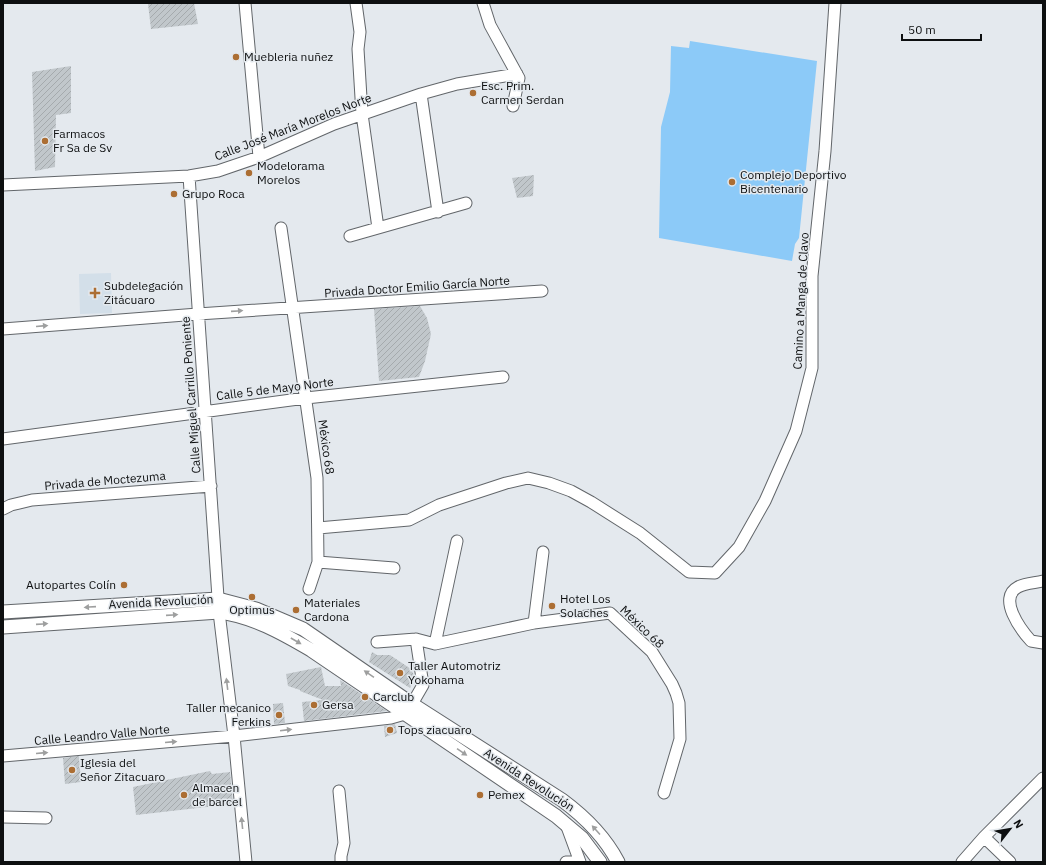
<svg xmlns="http://www.w3.org/2000/svg" width="1046" height="865" font-family="'IBM Plex Sans',sans-serif">
	<defs>
		<pattern id="building-hatch" width="6" height="6" patternUnits="userSpaceOnUse"><rect width="6" height="6" fill="#c1c7cb"/><path d="M-1 1l2-2M0 6l6-6M5 7l2-2" fill="none" stroke="#a5aaad"/></pattern>
	</defs>
	<rect width="100%" height="100%" fill="#e4e9ee"/>
	<path fill="#d3dfe9" d="M111,273L112,313L80,314L79,274Z"/>
	<path fill="#8ccaf8" d="M690,41L817,61L799,238L795,244L792,261L659,238L661,127L670,92L671,46L689,48Z"/>
	<path fill="url(#building-hatch)" d="M158,3H194L198,24L151,29L148,4Z
		M71,66V113L56,115L55,167L35,171L32,72Z
		M534,175L533,196L517,198L512,178Z
		M420,306L427,318L431,334L425,361L419,377L379,381L374,309Z
		M372,652L377,655H390L411,669L415,678L410,688L369,662Z
		M321,667L325,686H341L340,680L387,711L304,721L302,702L323,700L300,691V690L288,686L286,674Z
		M283,703L285,723L274,724L273,704Z
		M395,724L397,733L385,737L384,726Z
		M79,756L81,782L65,784L63,758Z
		M210,771L212,774L230,772L233,804L136,815L133,787Z"/>
	<g fill="none" stroke-linecap="round" stroke-linejoin="round">
		<defs>
			<path id="minor" d="M245,3L259,157
				M356,3L360,32L358,49L362,114L378,228
				M483,3L490,25L519,78L513,106
				M421,94L438,212
				M189,176L219,612L234,736L246,862
				M3,185L189,176L218,171L259,157L334,124L421,94L457,84L517,74
				M281,228L317,478L318,562L309,589
				M350,236L466,203
				M3,329L198,314L542,291
				M3,439L306,398L503,377
				M3,509L11,505L32,500L211,486
				M318,528L409,520L439,505L506,483L528,478L549,483L571,491L591,502L640,533L689,572L715,573L739,547L765,501L796,431L812,368V276L825,151L835,3
				M318,562L394,568
				M1043,581C1035,583 1025,583 1018,587C997,598 1021,630 1031,641L1043,643
				M534,623L543,552
				M377,642L416,639L435,644L534,623L610,613L652,652L672,684L676,693L679,703L680,739L664,793
				M435,644L457,541
				M3,756L234,736L391,718L405,714L412,704L423,685L416,639
				M339,791L344,843L341,856V862
				M3,817L46,818
				M566,824L580,862
				M984,837L1010,862
				M566,862L579,861
				M962,862L984,837L1043,778"/>
			<path id="major" d="M3,612L218,599L256,609L303,629L412,704L562,800C585,817 605,837 618,862
				M3,627L219,612C252,616 282,633 311,650L556,816L582,838L600,862"/>
		</defs>
		<use href="#minor" stroke="#62666a" stroke-width="13"/>
		<use href="#major" stroke="#62666a" stroke-width="15"/>
		<use href="#minor" stroke="#fff" stroke-width="11"/>
		<use href="#major" stroke="#fff" stroke-width="13"/>
	</g>
	<defs><path id="oneway-solid" d="M-6-.8H1V-3.2L6.5 0L1 3.2V.8H-6Z"/></defs>
	<g fill="#9e9f9f">
		<use href="#oneway-solid" transform="translate(237 311) rotate(-4)"/>
		<use href="#oneway-solid" transform="translate(42 326) rotate(-5)"/>
		<use href="#oneway-solid" transform="translate(90 607) rotate(176)"/>
		<use href="#oneway-solid" transform="translate(172 615) rotate(-4)"/>
		<use href="#oneway-solid" transform="translate(42 624) rotate(-4)"/>
		<use href="#oneway-solid" transform="translate(296 641) rotate(30)"/>
		<use href="#oneway-solid" transform="translate(369 674) rotate(-146)"/>
		<use href="#oneway-solid" transform="translate(227 684) rotate(-97)"/>
		<use href="#oneway-solid" transform="translate(286 730) rotate(-7)"/>
		<use href="#oneway-solid" transform="translate(171 742) rotate(-5)"/>
		<use href="#oneway-solid" transform="translate(462 752) rotate(34)"/>
		<use href="#oneway-solid" transform="translate(42 753) rotate(-5)"/>
		<use href="#oneway-solid" transform="translate(242 823) rotate(-96)"/>
		<use href="#oneway-solid" transform="translate(596 830) rotate(-132)"/>
	</g>
	<g fill="#ac6e33" stroke="#e4e9ee" stroke-width="1.5">
		<circle cx="236" cy="57" r="4"/>
		<circle cx="473" cy="93" r="4"/>
		<circle cx="45" cy="141" r="4"/>
		<circle cx="249" cy="173" r="4"/>
		<circle cx="732" cy="182" r="4"/>
		<circle cx="174" cy="194" r="4"/>
		<path d="M93 287h4v4h4v4h-4v4h-4v-4h-4v-4h4z"/>
		<circle cx="124" cy="585" r="4"/>
		<circle cx="252" cy="597" r="4"/>
		<circle cx="552" cy="606" r="4"/>
		<circle cx="296" cy="610" r="4"/>
		<circle cx="400" cy="673" r="4"/>
		<circle cx="365" cy="697" r="4"/>
		<circle cx="314" cy="705" r="4"/>
		<circle cx="279" cy="715" r="4"/>
		<circle cx="390" cy="730" r="4"/>
		<circle cx="72" cy="770" r="4"/>
		<circle cx="184" cy="795" r="4"/>
		<circle cx="480" cy="795" r="4"/>
	</g>
	<g text-anchor="middle" stroke-width="3" stroke-linejoin="round" paint-order="stroke">
		<g font-size="12" fill="#0d0f10" stroke="#e4e9ee" text-anchor="start">
			<text x="244" y="61">Muebleria nuñez</text>
			<text x="481" y="90">Esc. Prim.<tspan x="481" dy="14">Carmen Serdan</tspan></text>
			<text x="53" y="138">Farmacos<tspan x="53" dy="14">Fr Sa de Sv</tspan></text>
			<text x="257" y="170">Modelorama<tspan x="257" dy="14">Morelos</tspan></text>
			<text x="740" y="179">Complejo Deportivo<tspan x="740" dy="14">Bicentenario</tspan></text>
			<text x="182" y="198">Grupo Roca</text>
			<text x="104" y="290">Subdelegación<tspan x="104" dy="14">Zitácuaro</tspan></text>
			<text x="116" y="589" text-anchor="end">Autopartes Colín</text>
			<text x="560" y="603">Hotel Los<tspan x="560" dy="14">Solaches</tspan></text>
			<text x="304" y="607">Materiales<tspan x="304" dy="14">Cardona</tspan></text>
			<text x="252" y="614" text-anchor="middle">Optimus</text>
			<text x="408" y="670">Taller Automotriz<tspan x="408" dy="14">Yokohama</tspan></text>
			<text x="373" y="701">Carclub</text>
			<text x="322" y="709">Gersa</text>
			<text x="271" y="712" text-anchor="end">Taller mecanico<tspan x="271" dy="14">Ferkins</tspan></text>
			<text x="398" y="734">Tops ziacuaro</text>
			<text x="80" y="767">Iglesia del<tspan x="80" dy="14">Señor Zitacuaro</tspan></text>
			<text x="192" y="792">Almacen<tspan x="192" dy="14">de barcel</tspan></text>
			<text x="488" y="799">Pemex</text>
		</g>
		<g font-size="12" fill="#0d0f10" stroke="#e4e9ee">
			<text transform="translate(293 127) rotate(-21)" y="4">Calle José María Morelos Norte</text>
			<text transform="translate(417 287) rotate(-4)" y="4">Privada Doctor Emilio García Norte</text>
			<text transform="translate(801 301) rotate(-87)" y="4">Camino a Manga de Clavo</text>
			<text transform="translate(275 389) rotate(-7)" y="4">Calle 5 de Mayo Norte</text>
			<text transform="translate(191 395) rotate(-94)" y="4">Calle Miguel Carrillo Poniente</text>
			<text transform="translate(326 447) rotate(82)" y="4">México 68</text>
			<text transform="translate(105 481) rotate(-5)" y="4">Privada de Moctezuma</text>
			<text transform="translate(161 602) rotate(-3)" y="4">Avenida Revolución</text>
			<text transform="translate(642 627) rotate(44)" y="4">México 68</text>
			<text transform="translate(102 735) rotate(-5)" y="4">Calle Leandro Valle Norte</text>
			<text transform="translate(529 780) rotate(33)" y="4">Avenida Revolución</text>
		</g>
	</g>
	<rect width="1046" height="865" fill="none" stroke="#0d0f10" stroke-width="8"/>
	<g transform="translate(1010 829) rotate(59)" stroke="#e4e9ee" stroke-width="3" paint-order="stroke">
	<path d="M0-3L7 15L0 10L-7 15Z" fill="#0d0f10"/>
	<text y="-6" font-size="11" font-weight="bold" text-anchor="middle" fill="#0d0f10">N</text>
	</g>
	<path d="M902 34v6h79v-6" fill="none" stroke="#0d0f10" stroke-width="2"/>
	<text x="908" y="34" font-size="12" fill="#0d0f10" stroke="#e4e9ee" stroke-width="3" paint-order="stroke">50 m</text>
</svg>
